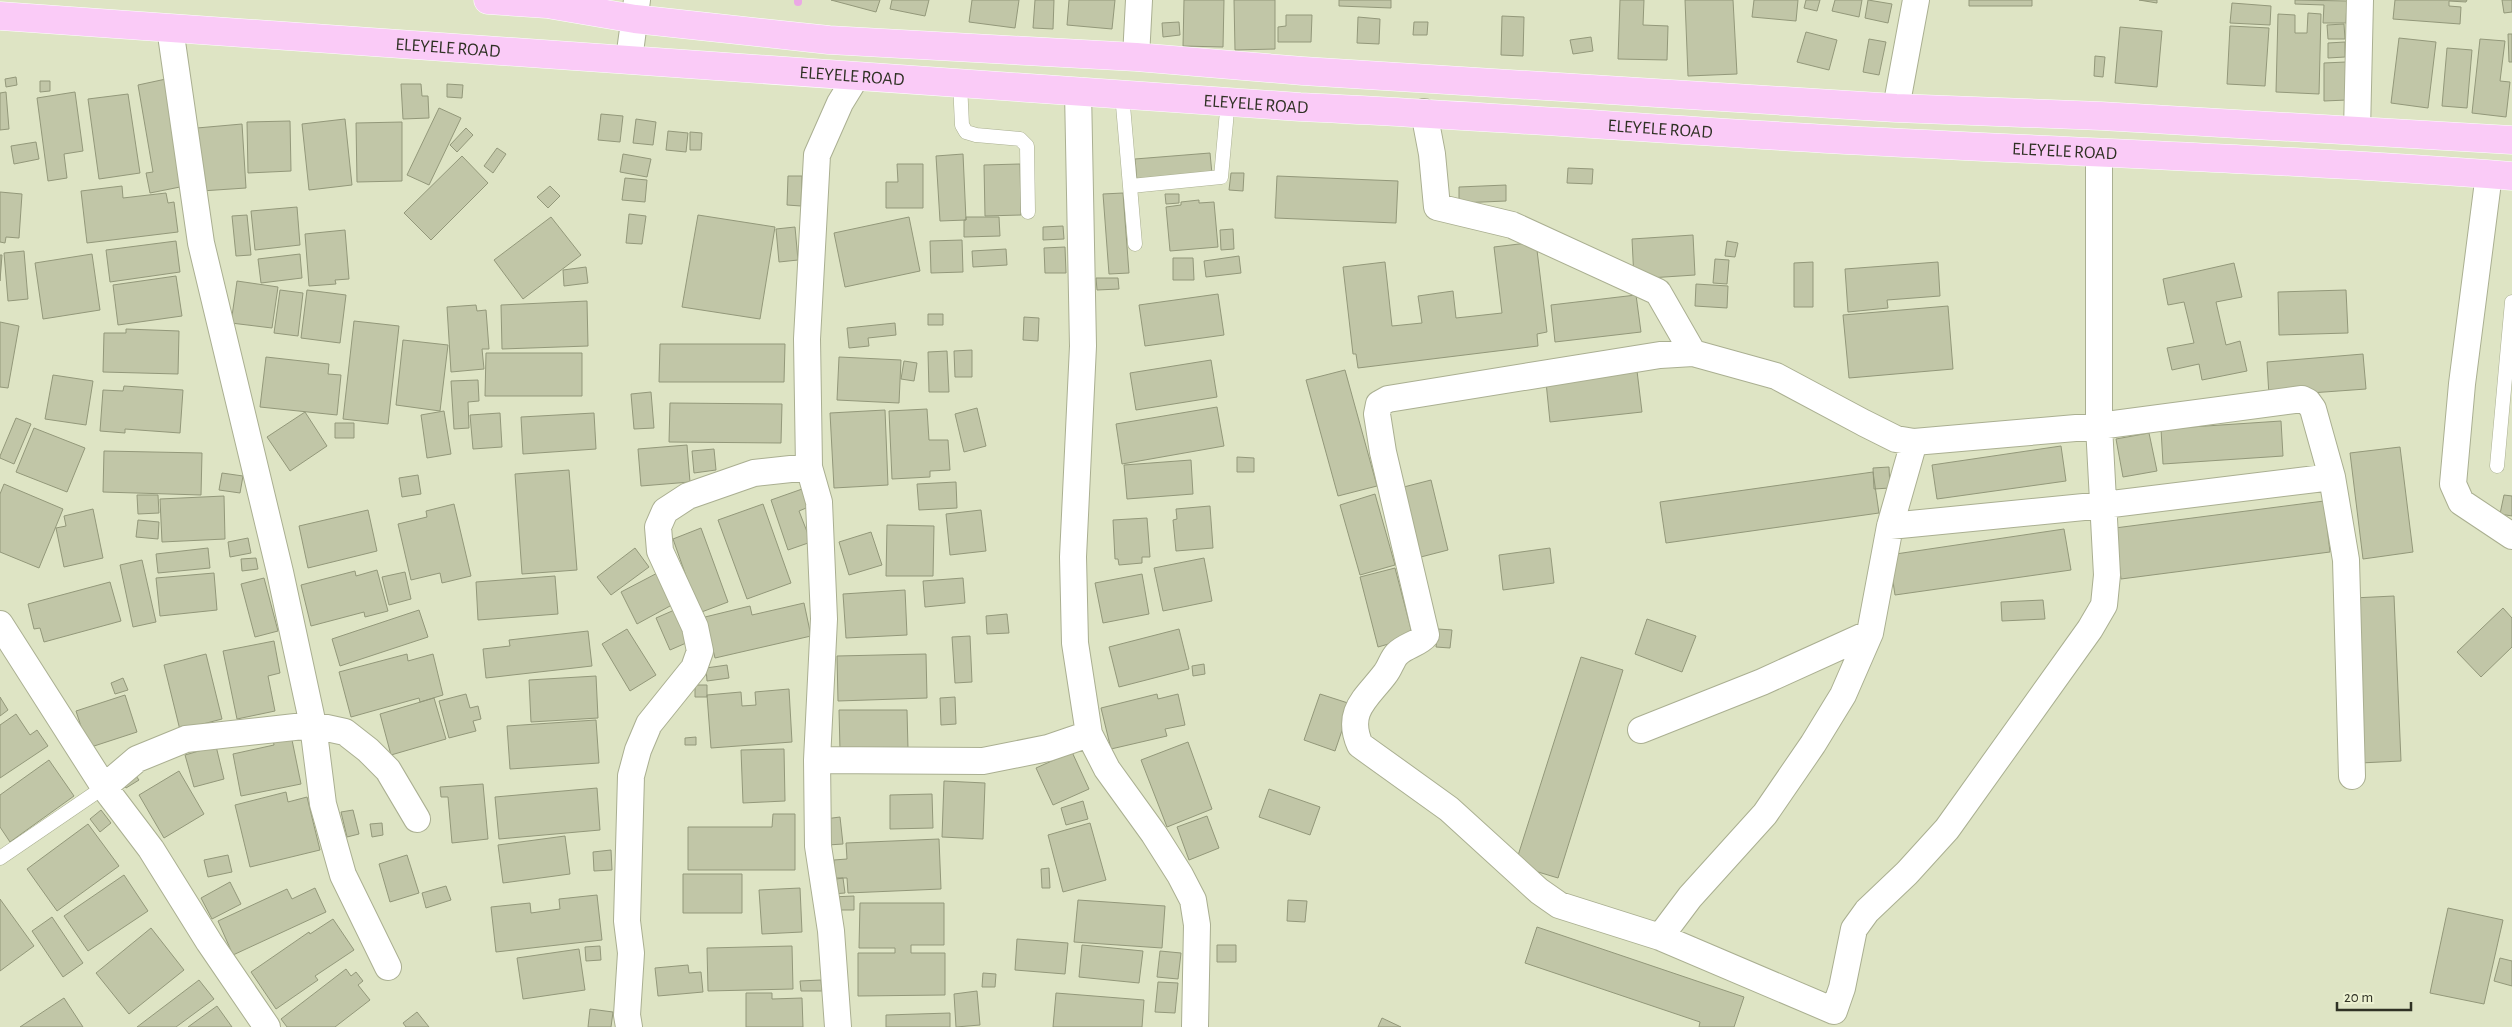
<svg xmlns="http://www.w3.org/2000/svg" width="2512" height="1027" font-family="'Alegreya Sans',sans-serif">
	<rect width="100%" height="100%" fill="#dee4c4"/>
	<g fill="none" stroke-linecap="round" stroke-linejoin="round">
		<path stroke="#eba8e5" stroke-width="8" d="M798,2V0"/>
	</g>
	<path fill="#c1c6a7" stroke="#93987a" d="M831,0H880L876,12Z
		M892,0H929L925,16L890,9Z
		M972,0H1019L1015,28L969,22Z
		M1035,0H1054L1053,29L1033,28Z
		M1069,0H1115L1112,29L1067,25Z
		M1184,0H1224L1223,47L1183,46Z
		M1234,0H1275V49L1235,50Z
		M1339,0H1391V8L1339,6Z
		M1620,0H1644L1643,25L1668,26L1667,60L1618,59Z
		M1685,0H1733L1737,74L1688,76Z
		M1754,0H1798L1796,21L1752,17Z
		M1806,0H1820L1817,11L1804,8Z
		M1835,0H1862L1859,17L1832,11Z
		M1868,0L1892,4L1888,23L1865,18Z
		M1969,0H2032V6H1969Z
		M2139,0H2157V3Z
		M2295,0L2347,1L2346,23H2323L2324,5L2295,4Z
		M2395,0H2467L2466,2L2449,1V6L2461,7L2460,24L2393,19Z
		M2502,0H2512V12L2504,13Z
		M2232,3L2271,6L2270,25L2230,23Z
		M2308,13L2321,14L2319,94L2276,92L2278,14L2295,15V33H2307Z
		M1286,15H1312L1311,42H1278V27L1286,26Z
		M1502,16L1524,17L1523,56L1501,55Z
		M1358,17L1380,19L1379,44L1357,43Z
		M1179,22L1180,35L1163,37L1162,23Z
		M1414,22H1428L1427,35H1413Z
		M2344,24L2345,39H2328L2327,25Z
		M2230,26L2269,28L2265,86L2227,84Z
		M2120,27L2162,31L2157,87L2115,83Z
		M1806,32L1837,40L1829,70L1797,62Z
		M2508,34H2512V62H2509Z
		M1591,37L1593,51L1573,54L1570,40Z
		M2399,38L2436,42L2428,108L2391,103Z
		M1869,39L1886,42L1879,75L1863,72Z
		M2480,39L2505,41L2500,81L2510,82L2506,117L2472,113Z
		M2345,42V57L2328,58V43Z
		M2447,48L2472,50L2467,108L2442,106Z
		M2095,56L2105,57L2103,77L2094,76Z
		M2346,62L2347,100L2324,101V63Z
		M16,77L17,85L6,87L5,79Z
		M166,79L185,186L150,193L146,173L153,172L138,85Z
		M40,81H50V91L40,92Z
		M401,84H421L422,96H428L429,118L403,119Z
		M447,84L463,85L462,98L447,97Z
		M6,92L9,129L0,130V93Z
		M75,92L83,151L64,154L67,178L48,181L37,98Z
		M128,94L140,173L99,179L88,99Z
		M439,108L461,118L429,185L407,175Z
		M601,114L623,116L620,142L598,140Z
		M345,119L352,185L309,190L302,124Z
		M636,119L656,122L653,145L633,143Z
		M290,121L291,171L248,173L247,122Z
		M402,122V181L357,182L356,123Z
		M242,124L246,188L201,191L197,128Z
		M466,128L473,135L457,152L450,145Z
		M668,131L688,133L686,152L666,150Z
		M690,132L702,133L701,150H690Z
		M36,142L39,159L14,164L11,146Z
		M497,148L506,154L493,173L484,166Z
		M1210,153L1212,174L1137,181L1135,159Z
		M623,154L651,159L647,177L620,172Z
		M963,154L966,220L940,221L936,156Z
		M462,156L488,183L431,240L404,213Z
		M897,164H923V208H886V182H898Z
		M1020,164L1021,215L985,216L984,165Z
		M1568,168L1593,169L1592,184L1567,183Z
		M1231,173H1244L1243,191L1229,190Z
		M788,176H802L801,206L787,205Z
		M1277,176L1398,181L1396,223L1275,218Z
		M625,178L647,180L645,202L622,200Z
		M1506,185V201L1459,203V187Z
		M122,186L123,198L166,193L168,203L174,202L178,232L87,243L81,191Z
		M550,186L560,196L548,208L537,197Z
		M0,192L22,194L19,238L6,237L5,243L0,242Z
		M1123,193L1129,273L1109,274L1103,194Z
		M1165,194H1179V203L1166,204Z
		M1199,200V203L1214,202L1218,247L1170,251L1166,207L1181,205V202Z
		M297,207L300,245L255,250L251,211Z
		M629,214L646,216L642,244L626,243Z
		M247,215L251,255L236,256L232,216Z
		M698,215L775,227L760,319L682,307Z
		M551,217L581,255L523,299L494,260Z
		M909,217L920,271L845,287L834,233Z
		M966,217H999L1000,236L964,237V220H966Z
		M1063,226L1064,239L1043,240V227Z
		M795,227L798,260L779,262L776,229Z
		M1233,229L1234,249L1221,250L1220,230Z
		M345,230L349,279L335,280L336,284L309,286L305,234Z
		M1693,235L1695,275L1634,279L1632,239Z
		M962,240L963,272L931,273L930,241Z
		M176,241L180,272L110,282L106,250Z
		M1727,241L1738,243L1735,257L1725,256Z
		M1536,242L1547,332L1537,334L1538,346L1358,368L1356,354H1353L1343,267L1385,262L1392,326L1422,323L1418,296L1453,291L1456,318L1502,313L1494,247Z
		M1065,247L1066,273H1045L1044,248Z
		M1006,249L1007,265L973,267L972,251Z
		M24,251L28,299L8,301L4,253Z
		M92,254L100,310L43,319L35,263Z
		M300,254L302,278L261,283L258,259Z
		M0,255H2L0,281Z
		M1239,256L1241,273L1206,277L1204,261Z
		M1173,258H1193L1194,280H1173Z
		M1715,259L1729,260L1727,284L1713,283Z
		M1813,262V307H1794V263Z
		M1938,262L1940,296L1887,300L1888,308L1848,312L1845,269Z
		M2234,263L2242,297L2216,302L2226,345L2240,341L2247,371L2202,380L2199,364L2172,370L2167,348L2194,343L2184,302L2168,305L2163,279Z
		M586,267L588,283L564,286L563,270Z
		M176,276L182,316L118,325L113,285Z
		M1096,278H1118L1119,289L1097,290Z
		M237,281L278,287L272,328L231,323Z
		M1696,284L1728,286L1727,308L1695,306Z
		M280,290L303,293L298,336L274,333Z
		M307,290L346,295L340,343L301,338Z
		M2346,290L2348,333L2279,335L2278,292Z
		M1218,294L1224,335L1145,346L1139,305Z
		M1636,295L1641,332L1555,342L1551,305Z
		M587,301L588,346L502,349L501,305Z
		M476,305L477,311L486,310L489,349H482L484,369L451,372L447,307Z
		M1948,306L1953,369L1849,378L1843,315Z
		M928,314H943V325H928Z
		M1024,317L1039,318L1038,341L1023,340Z
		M354,321L399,326L388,424L343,419Z
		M0,322L19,326L8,388L0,387Z
		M895,323L896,335L868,338L869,346L849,348L847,328Z
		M126,329L179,331L178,374L103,372L104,333H126Z
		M403,340L448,345L440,411L396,405Z
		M660,344H785L784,382H659Z
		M972,350V377H955L954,351Z
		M947,351L949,392H929L928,352Z
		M486,353H582V396H485Z
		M2363,354L2366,389L2269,396L2267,362Z
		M266,357L329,364L328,374L341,375L337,415L260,407Z
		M839,357L901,360L899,403L837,400Z
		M1211,360L1217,397L1136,410L1130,373Z
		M904,361L917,363L914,381L901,379Z
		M1345,370L1377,486L1338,496L1306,380Z
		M1637,371L1642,412L1550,422L1546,382Z
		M53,375L93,381L86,425L45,419Z
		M478,380L479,401L468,402L469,428L454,429L451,381Z
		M124,386L183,390L180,433L125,429V433L100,431L103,390L123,391Z
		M651,392L654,428L634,429L631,394Z
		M670,403L782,404L781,443L669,442Z
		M1217,407L1224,446L1122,464L1116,424Z
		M977,408L986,446L964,452L955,414Z
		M927,409L929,440H948L950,470L930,471V477L892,479L889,411Z
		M885,410L888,485L834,488L830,413Z
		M444,411L451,454L427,458L421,415Z
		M305,412L327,446L290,471L267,437Z
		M500,413L502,447L473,449L470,415Z
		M594,413L596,449L523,454L521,417Z
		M16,418L31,424L14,464L0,458V456Z
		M2281,421L2283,456L2163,464L2161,429Z
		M335,423H354V438H335Z
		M34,428L85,448L67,492L16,472Z
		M2149,433L2157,471L2123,477L2116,439Z
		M687,445L690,482L641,486L638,449Z
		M2061,446L2066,481L1937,499L1932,465Z
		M2400,447L2413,552L2363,559L2350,453Z
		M714,449L716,470L694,473L692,451Z
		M104,451L202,453L201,495L103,492Z
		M1237,457L1254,458V472H1237Z
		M1191,460L1193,494L1127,499L1124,465Z
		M1889,467L1890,488L1874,489L1873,468Z
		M569,470L577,570L522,574L515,474Z
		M1873,472L1879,513L1666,543L1660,502Z
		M222,473L243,476L240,493L219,490Z
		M418,475L421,494L402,497L399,478Z
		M1431,480L1448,550L1413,559L1396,489Z
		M956,482L957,508L919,510L917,484Z
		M4,484L63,509L39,568L0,552V494Z
		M805,488L811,506L799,511L811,542L788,550L771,500Z
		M1375,494L1395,565L1360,575L1340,505Z
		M137,495H158L159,513L138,514Z
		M2504,495L2512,496V516L2500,514Z
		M224,496L225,539L162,542L160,499Z
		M2324,501L2330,552L2121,579L2115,528Z
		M454,504L471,576L442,583L440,573L411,580L398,524L427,517L426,511Z
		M763,504L791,583L747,599L718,520Z
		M1210,506L1213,548L1176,551L1173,520L1177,519L1176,509Z
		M93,509L103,558L64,567L56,528L66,526L64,516Z
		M368,510L377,551L308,568L299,526Z
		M981,510L986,551L950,555L946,514Z
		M1147,518L1150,557H1142V563L1119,565L1118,559H1115L1113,520Z
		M138,520L159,522L158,539L136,537Z
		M887,525L934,526L933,576H886Z
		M701,528L728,602L699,613L673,539Z
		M2064,529L2071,570L1895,595L1889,555Z
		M871,532L882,565L849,575L839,542Z
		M248,538L251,553L230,557L228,542Z
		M208,548L210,568L158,573L156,554Z
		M635,548L649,567L611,595L597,577Z
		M1550,548L1554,583L1503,590L1499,555Z
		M256,558L258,569L242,571L241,559Z
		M1204,558L1212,601L1163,611L1154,568Z
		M142,560L156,622L133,627L120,565Z
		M1395,568L1413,637L1378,647L1360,577Z
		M665,569L681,600L637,624L621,592Z
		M377,570L388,611L365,617L364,612L311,626L301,585L355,571L356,576Z
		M405,572L411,599L389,605L382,577Z
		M214,573L217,610L160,616L156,578Z
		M1142,574L1149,614L1103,623L1095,583Z
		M555,576L558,614L478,620L476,582Z
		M264,578L278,631L255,637L241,584Z
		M963,578L965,603L925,607L923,581Z
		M110,582L121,621L44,642L40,628L34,629L28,604Z
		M905,590L907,635L846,638L843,594Z
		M2394,596L2401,761L2360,763L2353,598Z
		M2043,600L2045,619L2002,621L2001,602Z
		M804,603L811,636L715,658L705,617L750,606L752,615Z
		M679,608L693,640L670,650L656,618Z
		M2503,608L2512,618V647L2481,677L2457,652Z
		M419,610L428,637L340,666L332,639Z
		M1007,614L1009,633L987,634L986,616Z
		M1647,619L1696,636L1682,672L1635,654Z
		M627,629L656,675L630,691L602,644Z
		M1179,629L1189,669L1119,687L1109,647Z
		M1438,629L1452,630L1450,648L1436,647Z
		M588,631L592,666L486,678L483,649L510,646L509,640Z
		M970,636L972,682L955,683L952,637Z
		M274,641L280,673L268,676L275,711L237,719L223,651Z
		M206,654L222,719L180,730L164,665Z
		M407,654L408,661L433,654L443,695L420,702L419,698L351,717L339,672Z
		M926,654L927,698L838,701L837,656Z
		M1581,657L1623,670L1558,878L1515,865Z
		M1204,664L1205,674L1193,676L1192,666Z
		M727,665L729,678L707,681L706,668Z
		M596,676L598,718L531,722L529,680Z
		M123,678L128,690L115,694L111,683Z
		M695,685H707V697H695Z
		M789,689L792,742L711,748L707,695L741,692L742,706L756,705L755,692Z
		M466,694L470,708L478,706L481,719L473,721L476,731L449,738L439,701Z
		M1157,694L1158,699L1178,694L1185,725L1165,729L1167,736L1111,749L1101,708Z
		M1320,694L1351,704L1335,751L1304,740Z
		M125,695L137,732L88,748L76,711Z
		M0,697L8,710L0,716Z
		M955,697L956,724L941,725L940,698Z
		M434,698L446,739L391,755L380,714Z
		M839,710H907L908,749L840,750Z
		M16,714L30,735L37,730L48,746L0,778V725Z
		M596,720L599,763L510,769L507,726Z
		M291,735L301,784L241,796L233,754L274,745L273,739Z
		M696,737V745H685V738Z
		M1188,742L1212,809L1167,827L1141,760Z
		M216,746L224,779L194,787L185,755Z
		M784,749L785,801L743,803L741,750Z
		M1072,752L1089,789L1053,805L1036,768Z
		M49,760L74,796L10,842L0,827V795Z
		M179,771L204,814L164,838L139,795Z
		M136,776L139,780L126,788L123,784Z
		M944,781L985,783L983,839L942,837Z
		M483,784L488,839L452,843L448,797H441L440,787Z
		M597,788L600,830L499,839L495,797Z
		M1269,789L1320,807L1310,835L1259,817Z
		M286,792L288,802L307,797L320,850L250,867L235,805Z
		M932,794L933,828L890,829V795Z
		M1083,801L1088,819L1066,825L1061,808Z
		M101,810L111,823L100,832L90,819Z
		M353,810L359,834L347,837L341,812Z
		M773,814H795V870H688V827H772Z
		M1207,816L1219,848L1189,860L1177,827Z
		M840,817L843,844L828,845L825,819Z
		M382,823L383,835L372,837L370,824Z
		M1090,823L1106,880L1063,892L1048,835Z
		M88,824L119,866L57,911L27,869Z
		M565,836L570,874L503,883L498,845Z
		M939,839L941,889L848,893L847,878H835L834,860L847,859L846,843Z
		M611,850L612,870L594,871L593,852Z
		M228,855L232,872L208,877L204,860Z
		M407,855L419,893L390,902L379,864Z
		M1049,868L1050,888H1042L1041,869Z
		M683,874H742V913H683Z
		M124,875L148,911L88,951L64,916Z
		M843,878L845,893L832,894L830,880Z
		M230,882L241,904L212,919L201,898Z
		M446,886L451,900L426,908L422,893Z
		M315,888L326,912L233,955L218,921L287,889L292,899Z
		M800,888L802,932L762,934L759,890Z
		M597,895L602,940L496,952L491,907L530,903L531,913L560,909L559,899Z
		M854,896V910H831V897Z
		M0,899L34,946L0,971Z
		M1078,900L1165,906L1162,948L1074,942Z
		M1288,900L1307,901L1305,922L1287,921Z
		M860,903H944V945H911V953H945V995L858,996V953H895V948H859Z
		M2448,908L2503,920L2484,1004L2430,993Z
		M52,917L83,963L63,977L32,931Z
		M333,919L354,950L315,976L318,980L276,1009L251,972L309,932L310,934Z
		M1537,927L1744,997L1734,1027H1699L1700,1022L1525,963Z
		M151,928L184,970L129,1014L96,973Z
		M1017,939L1068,943L1065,974L1015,970Z
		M1082,945L1143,951L1139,983L1079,977Z
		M1217,945H1236V962H1217Z
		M600,946L601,960L586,961L585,947Z
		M792,946L793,989L708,991L707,948Z
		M579,949L585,990L523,999L517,958Z
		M1160,951L1181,953L1178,979L1157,977Z
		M2500,958L2512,961V986L2494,981Z
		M688,965L689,973L701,972L703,992L658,996L655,968Z
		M346,969L351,976L356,972L363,981L358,985L370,1000L335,1027H287L281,1019Z
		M983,973L996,974L995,987H982Z
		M199,980L214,999L176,1027H137Z
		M821,980L822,991H801L800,981Z
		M1158,982L1178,983L1175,1013L1155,1012Z
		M977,991L980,1025L956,1027L954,994Z
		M746,993H772V999L802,998L803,1027H746Z
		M1056,993L1144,1000L1142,1027H1053Z
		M64,998L83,1027H20Z
		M217,1006L232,1027H188Z
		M590,1009L613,1012L611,1027H588Z
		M417,1012L429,1027H406L403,1023Z
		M950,1013V1027H886V1015Z
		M1382,1018L1401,1027H1378Z"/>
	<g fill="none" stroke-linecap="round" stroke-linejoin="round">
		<defs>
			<path id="service" d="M960,83L962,125L966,132L976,135L1020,139L1027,146L1028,212
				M1122,94L1135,244
				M1131,186L1221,177L1228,100
				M2497,466L2512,302
				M0,858L104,787"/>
			<path id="minor" d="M170,28L201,243L280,572L313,725L323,804L343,875L388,967
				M1136,57L1139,0
				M629,59L637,0
				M1078,91L1083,346L1073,557L1075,643L1089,734L1107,769L1154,834L1180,875L1193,900L1197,925L1195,1027
				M1896,108L1916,0
				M1424,112L1432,154L1437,207L1512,225L1658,292L1693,353
				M2357,131L2360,0
				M2099,152V426L2107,575L2104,605L2090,629L1947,829L1907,873L1867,911L1854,929L1842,988L1834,1011L1660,937L1559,905L1539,891L1449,809L1360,745C1345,711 1367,698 1385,674C1390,668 1392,659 1397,654C1406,645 1419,644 1426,635L1383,452L1377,414L1379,404L1388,399L1660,355L1693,353L1776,376L1864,423L1896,439L1914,442L2099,426L2302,399L2308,402L2313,409L2332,477L2346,560L2352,776
				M2489,174L2462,384L2453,484L2461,502L2512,536
				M1890,526L2104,505L2332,477
				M0,624L104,787L151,849L209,942L267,1027
				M1641,730L1762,682L1870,633
				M817,760L983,761L1048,748L1089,734
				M104,787L137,759L186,739L313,725L345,732L368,750L388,770L417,819
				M1660,937L1690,897L1765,814L1813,744L1843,695L1870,633L1890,526L1914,442
				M629,1027L627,1015L631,953L627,921L631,776L638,750L649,724L694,668L700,651L695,627L660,551L658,527L665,511L688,496L754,473L809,467
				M838,1027L831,931L818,846L817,760L824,619L819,502L809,467L807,339L817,155L840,103L856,77"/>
			<g id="primary">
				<path d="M488,0L547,4L635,19L829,40L1136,57L1303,71L1896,108L2101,116L2512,140"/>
				<path id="s1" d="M0,16L1300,107C1495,116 1690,132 1885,142C2094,153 2303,160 2512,176"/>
			</g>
		</defs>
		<use href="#service" stroke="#aaaf91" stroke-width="15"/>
		<use href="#minor" stroke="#aaaf91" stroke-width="28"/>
		<use href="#primary" stroke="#fff" stroke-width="29"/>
		<use href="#service" stroke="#fff" stroke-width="14"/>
		<use href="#minor" stroke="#fff" stroke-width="26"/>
		<use href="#primary" stroke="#facbf7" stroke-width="28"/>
	</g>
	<g text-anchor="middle" stroke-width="4" stroke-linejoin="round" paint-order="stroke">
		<g font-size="18" fill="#2f3124" stroke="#ecf1d1">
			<text dy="6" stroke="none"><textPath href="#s1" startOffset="449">ELEYELE ROAD</textPath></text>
			<text dy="6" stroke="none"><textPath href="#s1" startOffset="854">ELEYELE ROAD</textPath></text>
			<text dy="6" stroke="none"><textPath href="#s1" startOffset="1259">ELEYELE ROAD</textPath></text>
			<text dy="6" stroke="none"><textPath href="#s1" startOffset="1664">ELEYELE ROAD</textPath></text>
			<text dy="6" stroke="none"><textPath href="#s1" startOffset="2069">ELEYELE ROAD</textPath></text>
		</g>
	</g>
	<path d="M2337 1002v8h74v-8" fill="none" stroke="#2f3124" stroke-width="2.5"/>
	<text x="2344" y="1002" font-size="15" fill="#2f3124" stroke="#ecf1d1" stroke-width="4" paint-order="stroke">20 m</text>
</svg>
